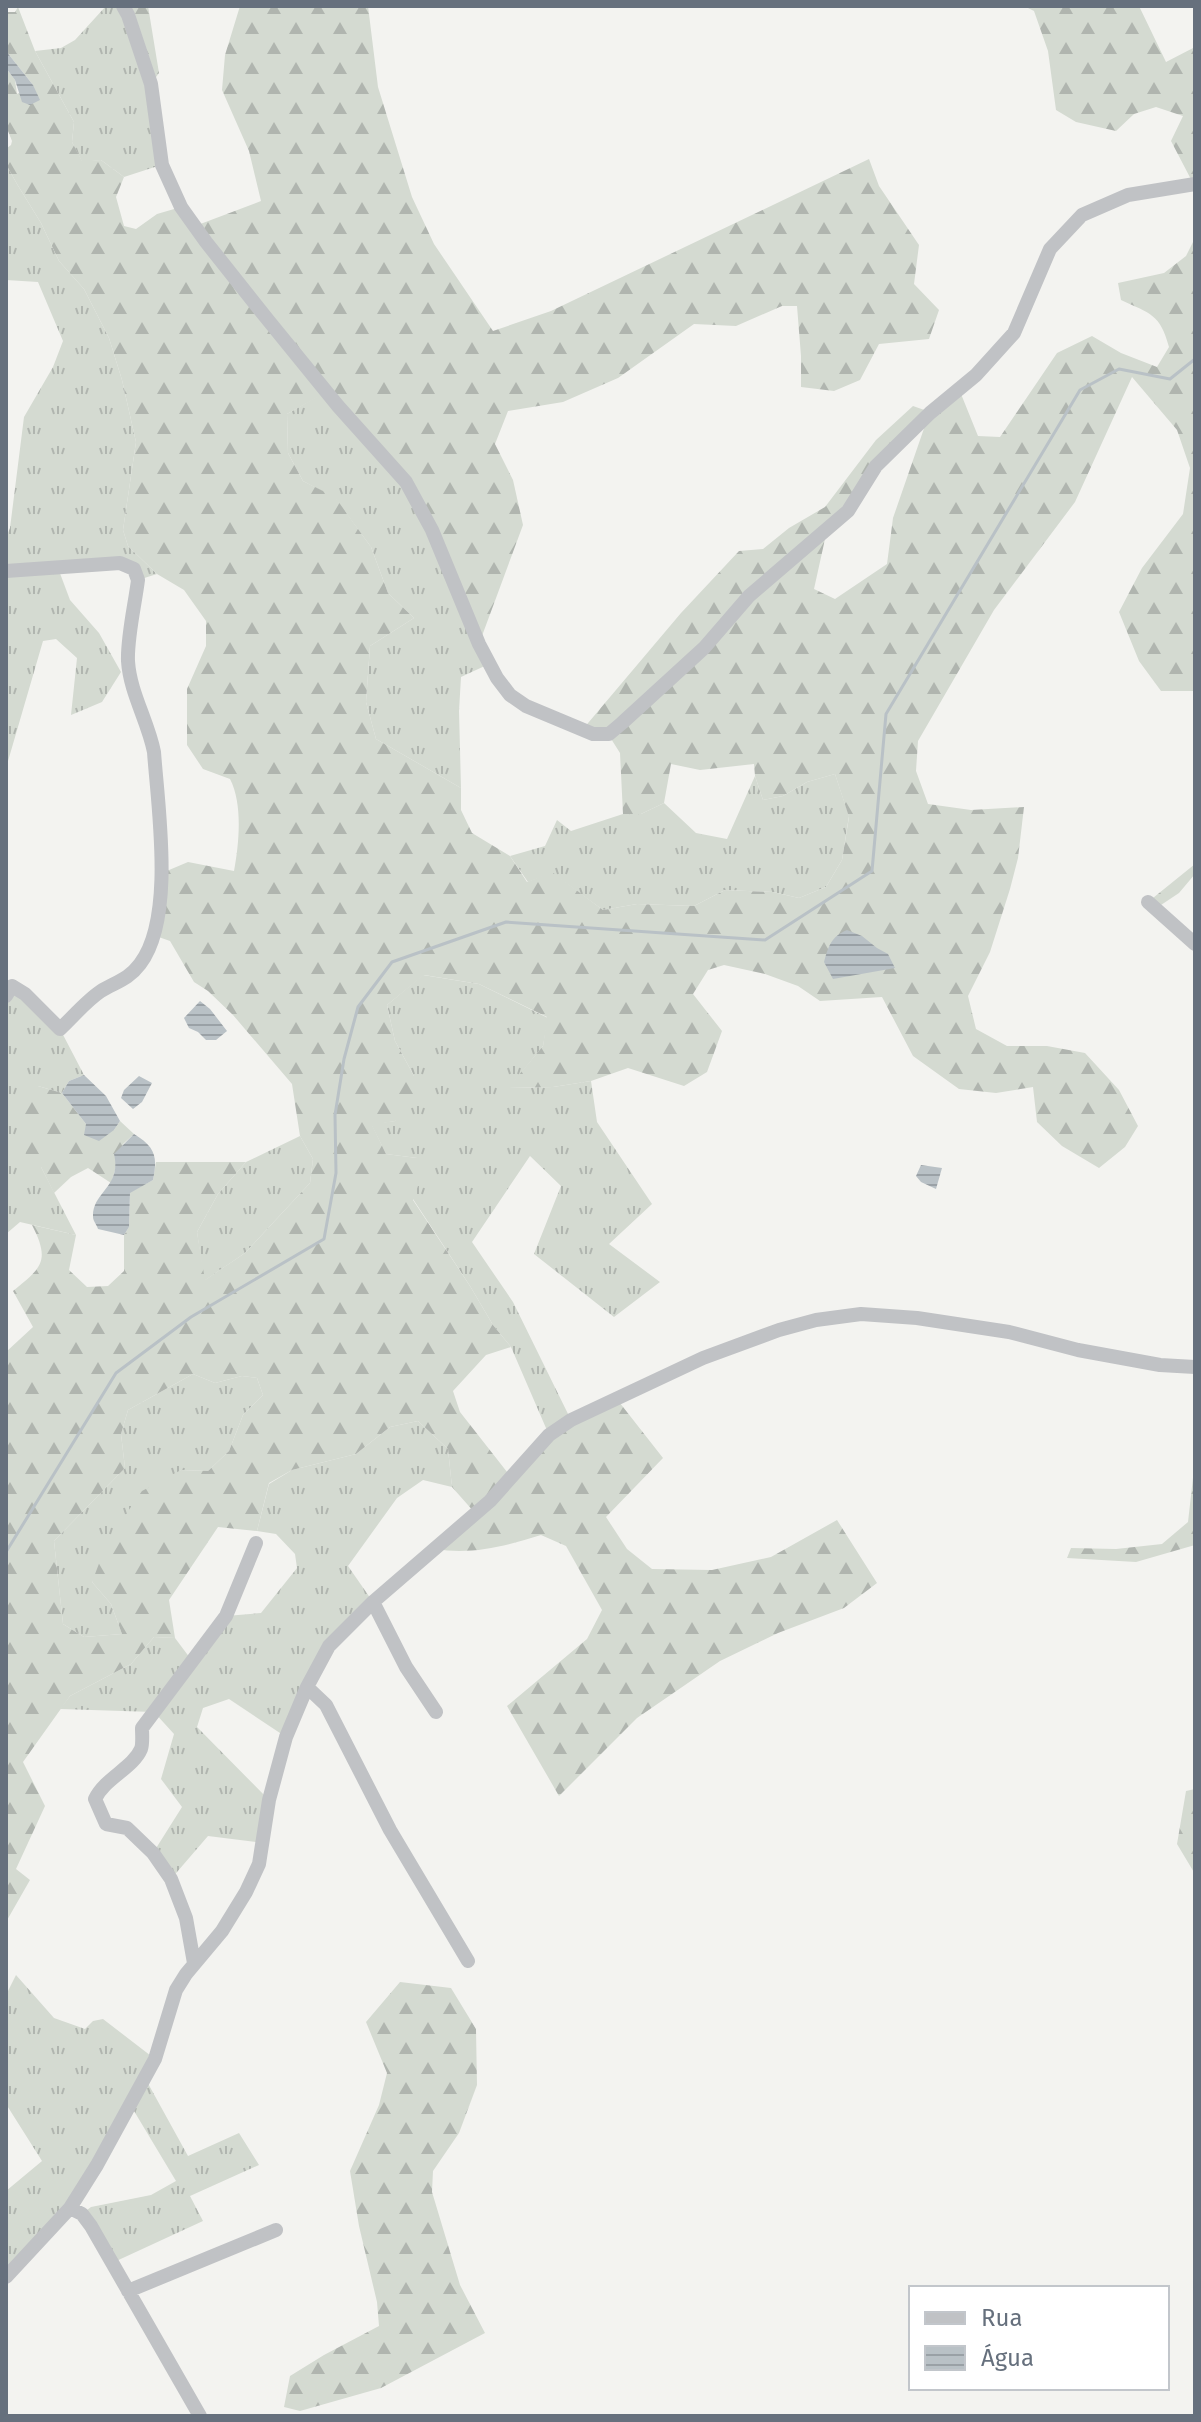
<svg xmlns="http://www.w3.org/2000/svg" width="1201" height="2422" font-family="'Fira Sans',sans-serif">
	<defs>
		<pattern id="grass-tufts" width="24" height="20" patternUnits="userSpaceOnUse" patternTransform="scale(2)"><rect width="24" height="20" fill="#d4dad1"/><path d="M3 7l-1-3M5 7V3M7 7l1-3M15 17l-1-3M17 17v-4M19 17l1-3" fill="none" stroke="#b0b5af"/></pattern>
		<pattern id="forest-firs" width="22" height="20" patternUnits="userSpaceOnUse" patternTransform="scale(2)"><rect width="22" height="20" fill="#d4dad1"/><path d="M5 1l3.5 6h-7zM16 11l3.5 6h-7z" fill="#b0b5af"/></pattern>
		<pattern id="water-rules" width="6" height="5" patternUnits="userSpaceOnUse" patternTransform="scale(2)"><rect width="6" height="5" fill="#b9c1c6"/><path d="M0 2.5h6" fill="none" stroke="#9aa1a6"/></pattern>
	</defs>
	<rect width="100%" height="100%" fill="#f3f3f0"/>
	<path fill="url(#grass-tufts)" d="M106,6H123L151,84L161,165L124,177L101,160L82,162L72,142L74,122L35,51L61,48L75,40Z
		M7,148V166L17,184L41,223L59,261L84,289L109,338L122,380L136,442L123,530L128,546L157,574L138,580L134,569L58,568L70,600L99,633L121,672L102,702L71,715L77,658L56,639L43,641L6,768V537L10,528L24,417L53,367L63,341L38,282L6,280Z
		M327,391L406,482L489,664L461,677L459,711L461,788L376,739L366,702L370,646L414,618L388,593L371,547L335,498L303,481L288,453L287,414Z
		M835,774L849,816L842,860L826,887L799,898L773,892L725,890L694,906L637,904L603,910L552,873L528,882L510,856L545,846L557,820L571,831L623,814H641L664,803L696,833L727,839L755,776L763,800L783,796L807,782Z
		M423,975L479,984L548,1018L543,1046L509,1088L553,1087L591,1081L597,1122L652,1204L609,1244L660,1282L614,1317L534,1254L561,1186L530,1156L472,1242L513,1302L571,1420L549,1435L511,1347L493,1325L470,1286L413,1199L417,1158L386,1154L371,1124L395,1121L414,1076L395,1041L387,1005Z
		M6,979L60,1029L84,1075L69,1081L62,1093L38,1086L41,1167L76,1235L20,1222L6,1234Z
		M300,1136L313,1159L310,1183L245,1253L204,1281L197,1232L218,1194L246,1162Z
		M193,1374L215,1383L242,1376L257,1378L263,1395L243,1415L229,1451L208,1471L181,1470L92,1582L111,1604L122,1634L84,1637L63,1624L54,1541L125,1468L121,1434L128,1410Z
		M418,1421L448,1449L452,1487L423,1480L397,1498L348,1566L373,1602L329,1646L286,1737L229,1699L203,1708L197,1727L269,1800L263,1843L208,1836L171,1879L153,1853L182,1807L161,1779L174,1734L154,1712L60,1709L70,1696L131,1664L154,1637L175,1638L193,1662L226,1616L261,1613L297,1568L295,1554L276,1534L257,1531L269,1484L292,1470L356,1454L390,1427Z
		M16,1975L54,2018L85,2029L93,2021L103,2019L155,2059L145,2078L188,2156L239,2133L259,2165L190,2196L203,2221L112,2263L82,2214L91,2207L151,2195L176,2181L131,2106L97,2165L6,2279V2191L42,2161L6,2104V1995Z"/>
	<path fill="url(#forest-firs)" fill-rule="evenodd" d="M123,6H148L159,73L151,84Z
		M240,6H368L378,87L412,197L434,244L493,331L551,311L869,159L879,186L919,245L914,284L939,310L929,339L879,344L860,380L834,391L801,387V356L797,306H782L736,326L694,324L618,378L563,402L508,411L495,444L513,480L523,525L479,644L406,482L327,392L287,414L288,453L303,481L335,497L371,547L388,593L414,618L370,646L366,702L376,739L461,788V810L472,833L510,856L527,882L552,872L603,910L637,904L694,906L725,890L773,892L799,898L826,887L842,860L849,817L835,774L807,782L783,796L763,800L755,776L754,764L700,770L671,764L664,803L641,814H623L620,753L608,734L583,729L681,613L739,551L763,549L789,528L825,507L876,440L913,406L930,412L959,389L978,436L1000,437L1057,353L1092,336L1121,353L1157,367L1169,347C1160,314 1151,314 1121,300L1118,283L1164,273L1186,256L1195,238V691H1161L1139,661L1119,612L1142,568L1183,514L1190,468L1177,430L1132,377L1075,502L994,610L918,741L916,771L928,804L971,810L1024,807L1018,858L1010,889L990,952L968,996L976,1029L1007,1046H1047L1085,1053L1119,1090L1138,1126L1125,1147L1099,1168L1062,1146L1037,1122L1033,1087L996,1093L959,1089L913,1056L882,997L820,1001L798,986L765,974L724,965L708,970L693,994L722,1031L707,1072L684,1086L628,1068L591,1081L553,1087L508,1088L543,1046L547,1017L479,984L424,975L387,1005L395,1041L414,1076V1104L395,1121L372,1125L386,1154L417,1158L424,1169L413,1200L470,1286L493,1325L511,1347L486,1355L453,1391L460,1412L511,1477L549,1435L616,1398L663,1458L606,1517L627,1549L652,1569L712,1570L771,1557L837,1520L877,1583L844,1608L778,1633L720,1661L637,1718L559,1796L507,1706L587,1639L602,1610L566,1546L541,1535C506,1546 472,1555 435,1549L475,1513L452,1487L448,1449L418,1421L390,1427L356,1454L292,1470L269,1483L257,1531L218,1527L169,1600L175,1638L154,1637L131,1664L70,1696L23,1762L45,1806L16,1869L30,1880L6,1922V1352L33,1327L13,1291C41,1268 51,1262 32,1225L76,1235L69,1270L87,1287L108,1286L124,1271V1235L129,1227L130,1192L153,1180L156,1162H246L218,1194L197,1232L205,1280L245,1253L310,1183L313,1159L300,1136L292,1084L233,1015L208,991L194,982L170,941L153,935L162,873L188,862L234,871C239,844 243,804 230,779L203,769L187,745V689L206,646V621L184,590L157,574L128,546L123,530L136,442L122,380L109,338L84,289L59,261L41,223L17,184L7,166V148L11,145L12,141L6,126V68L15,80L17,94L33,85L6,51V12H15L18,7L35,51L74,122L72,142L82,161L101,160L124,177L116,197L124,226L136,229L157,214L181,207L195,226L261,201L249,151L222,90L225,55ZM929,414L893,518L887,564L835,599L814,589L827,530ZM193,1374L215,1383L242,1376L257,1378L263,1395L243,1415L229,1451L208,1471L181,1470L142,1491L108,1540L92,1582L111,1604L122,1634L84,1637L63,1624L54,1541L125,1468L121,1434L128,1410Z
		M1024,6H1139L1166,62L1195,47V187L1171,141L1183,116L1156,107L1134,114L1116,131L1076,122L1056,110L1048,51L1034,11Z
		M1195,864V874L1179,893L1155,909L1148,902Z
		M38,1086L62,1093L86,1124L114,1130L120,1121L134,1134L123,1144L111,1183L88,1168L71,1177L54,1193L41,1167L26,1159L22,1105Z
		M1195,1460V1545L1136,1562L1067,1558L1071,1548L1116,1549L1162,1544L1188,1522Z
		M1195,1789V1874L1177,1844L1186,1791Z
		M400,1982L451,1988L476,2029L477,2085L459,2133L433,2171L432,2192L460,2285L485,2333L381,2388L300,2411L284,2407L290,2376L324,2355L379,2326L377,2302L359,2226L350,2171L379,2105L387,2073L366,2022Z"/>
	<path fill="url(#water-rules)" d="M6,51L33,85L40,100L30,105L22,102L15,80L6,68Z
		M847,930L862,936L877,948L888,954L895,968L833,979L824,962C829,945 831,937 847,930Z
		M200,1001L210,1009L227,1031L216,1040H206L198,1032L189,1028L184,1018Z
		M84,1075L106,1096L120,1121L114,1130L99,1141L84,1135L86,1124L62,1093L69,1081Z
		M139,1076L152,1083L142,1102L133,1109L121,1098L124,1090Z
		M134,1134C155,1147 158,1156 153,1180L130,1193L129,1227L124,1235L98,1229C97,1225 93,1221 93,1217C92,1192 122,1187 114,1154Z
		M921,1165L942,1168L936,1189L921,1182L916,1176Z"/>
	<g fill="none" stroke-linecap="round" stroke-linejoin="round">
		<path stroke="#b9c1c6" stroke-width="3" d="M6,1552L116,1373L191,1317L324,1239L336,1173L335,1115L344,1059L358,1007L392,962L506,922L765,940L872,871L886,714L1080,390L1119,369L1170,379L1195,359"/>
		<path stroke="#c0c2c5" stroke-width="14" d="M123,6L128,15L151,84L162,165L181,207L206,242L268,320L338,406L406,482L432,530L479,644L497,678L510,695L526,706L593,734H609L622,723L704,648L749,596L848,511L876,466L930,413L976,375L1014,333L1050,249L1082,215L1128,195L1195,184
			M6,571L120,563L134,569L138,580C135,604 127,638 128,661C130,693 148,721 154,752C158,808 175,918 140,964C129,979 116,982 101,991C86,1001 73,1017 60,1029L25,994L12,986L6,996
			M1148,902L1195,944
			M373,1602L406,1667L436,1712
			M307,1687L326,1705L390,1830L468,1961
			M194,1963L186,1918L171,1879L153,1853L127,1828L106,1824L95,1799C105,1778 133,1768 141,1749C143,1744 142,1734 142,1728L226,1616L256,1543
			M70,2208L82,2214L91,2226L200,2416
			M6,2277L70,2208L97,2165L155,2059L176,1990L186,1974L222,1931L246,1892L259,1864L269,1800L286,1737L307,1687L329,1646L373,1602L490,1501L549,1435L571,1420L703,1358L779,1330L816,1320L861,1314L917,1318L1009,1332L1078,1350L1160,1365L1195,1367
			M128,2291L276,2230"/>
	</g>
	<rect width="1201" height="2422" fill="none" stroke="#66707d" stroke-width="16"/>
	<rect x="909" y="2286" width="260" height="104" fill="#ffffff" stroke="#c2c6cb" stroke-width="2"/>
	<rect x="925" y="2312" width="40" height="12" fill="#c0c2c5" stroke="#c2c6cb" stroke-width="2"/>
	<text x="981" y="2326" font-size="24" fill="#66707d">Rua</text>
	<rect x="925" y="2346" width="40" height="24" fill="url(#water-rules)" stroke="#c2c6cb" stroke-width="2"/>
	<text x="981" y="2366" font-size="24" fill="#66707d">Água</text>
</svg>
